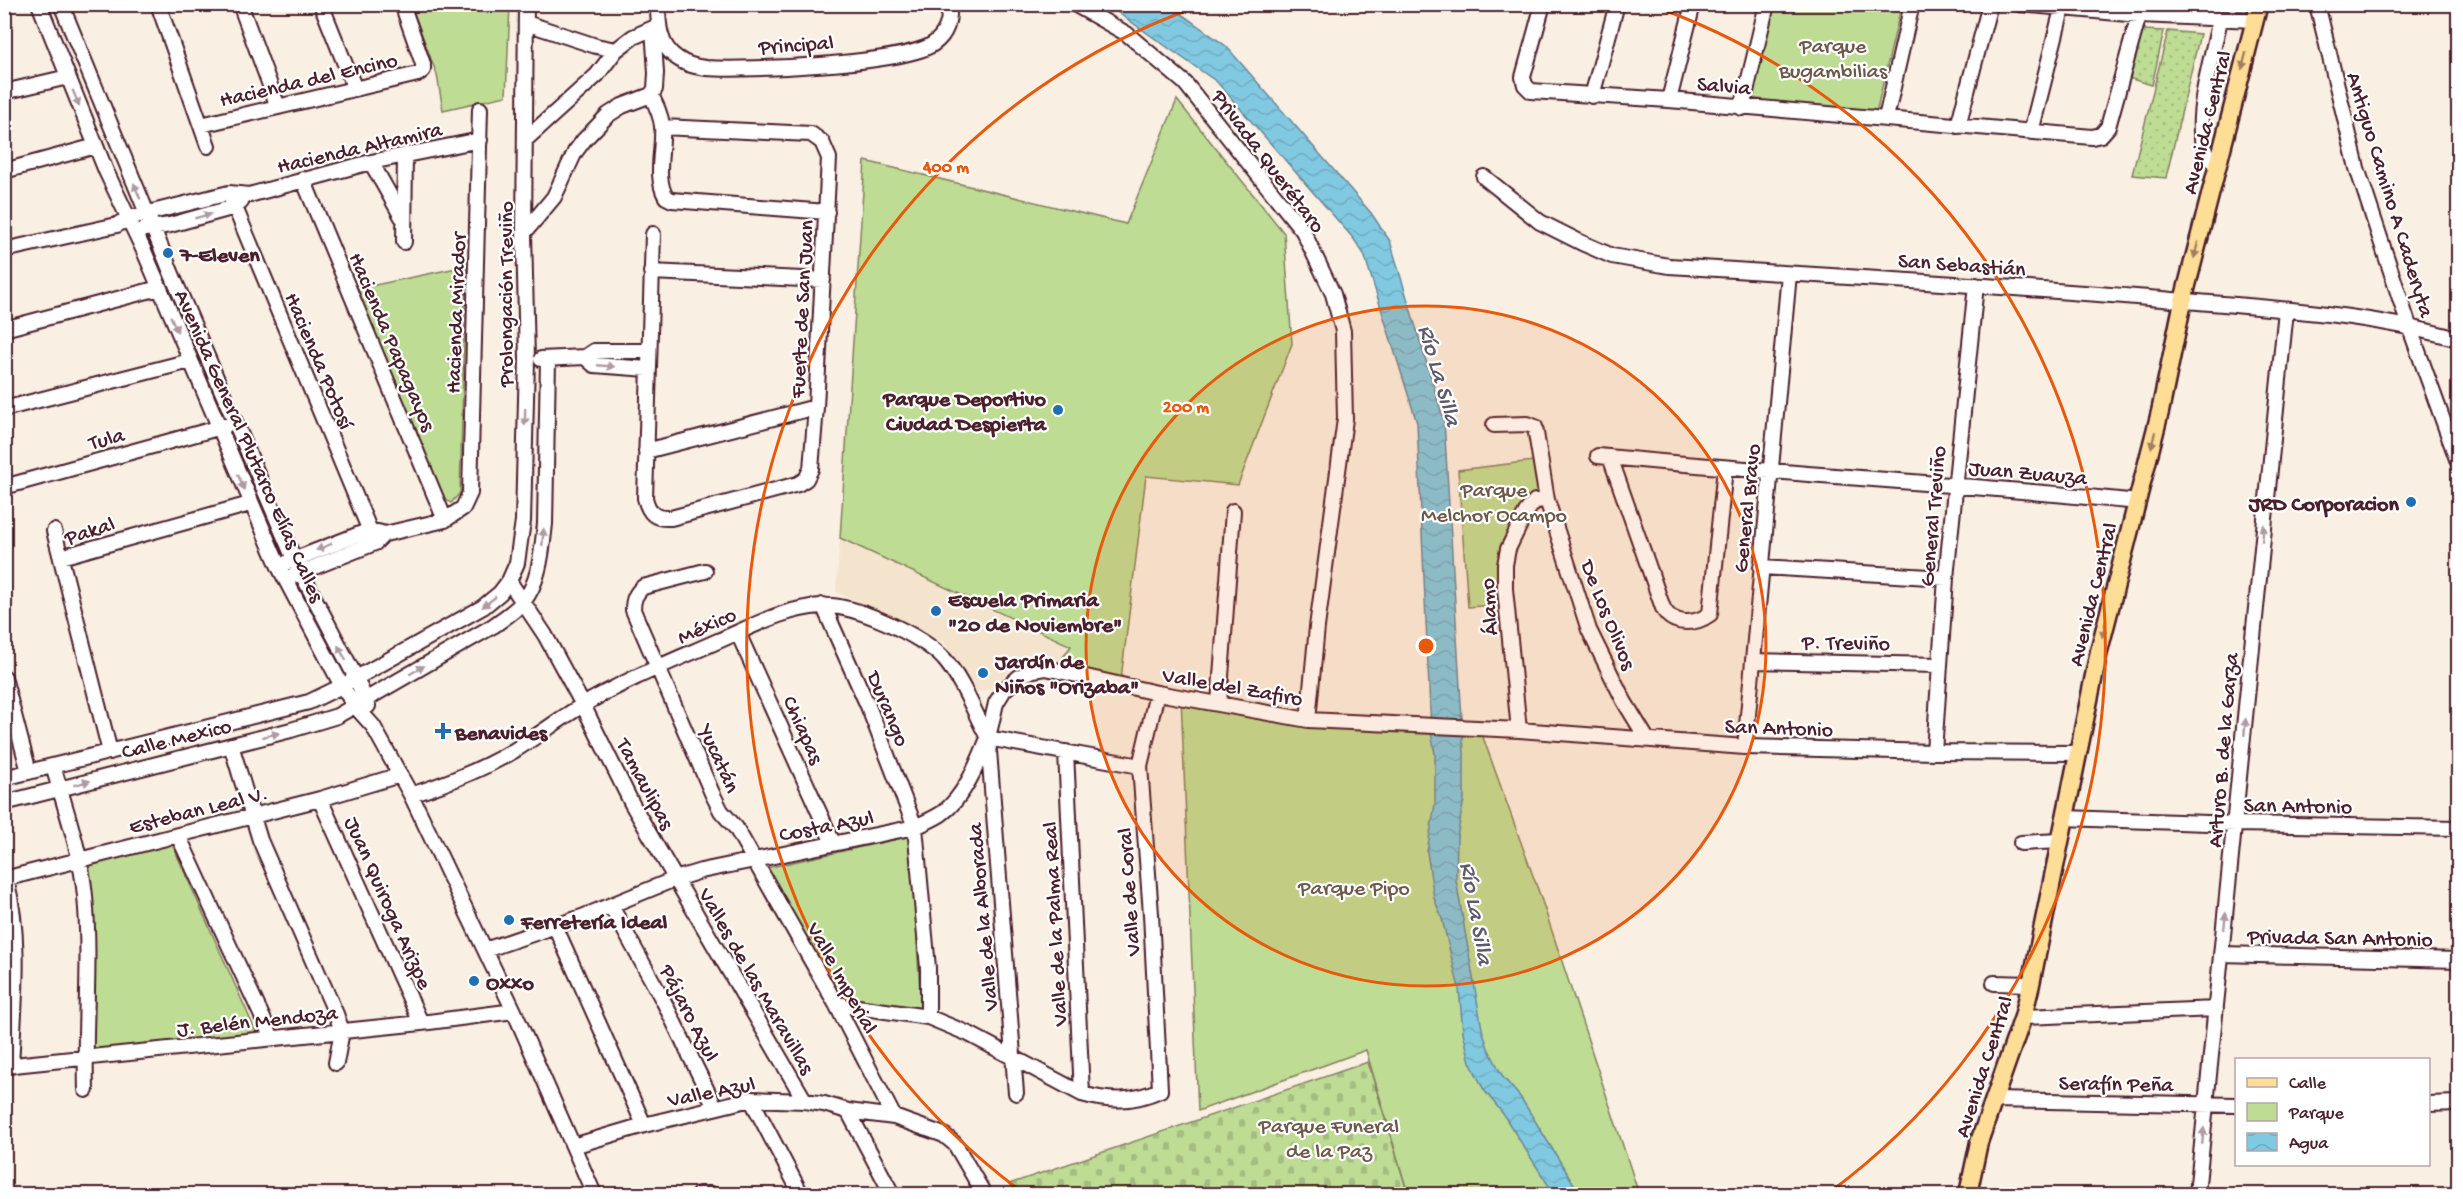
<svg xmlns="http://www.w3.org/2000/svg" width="2463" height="1199" font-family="'Gochi Hand',sans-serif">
	<defs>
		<pattern id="grass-dots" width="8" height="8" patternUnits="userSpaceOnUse" patternTransform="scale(1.5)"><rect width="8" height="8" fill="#bedc94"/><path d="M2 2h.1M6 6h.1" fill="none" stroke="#a5bc80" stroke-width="1.8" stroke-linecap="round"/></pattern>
		<pattern id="cemetery-stones" width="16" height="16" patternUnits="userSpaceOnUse" patternTransform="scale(1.5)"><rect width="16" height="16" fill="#bedc94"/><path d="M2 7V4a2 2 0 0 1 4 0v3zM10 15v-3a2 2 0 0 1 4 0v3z" fill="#a5bc80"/></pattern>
		<pattern id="water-waves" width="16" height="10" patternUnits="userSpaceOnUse" patternTransform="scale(1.5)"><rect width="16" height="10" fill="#80c9e1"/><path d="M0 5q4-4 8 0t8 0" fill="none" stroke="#70acc1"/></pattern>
	</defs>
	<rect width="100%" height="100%" fill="#f9efe2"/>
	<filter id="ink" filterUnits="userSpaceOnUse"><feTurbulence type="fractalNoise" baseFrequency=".0167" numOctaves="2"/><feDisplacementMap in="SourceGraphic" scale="12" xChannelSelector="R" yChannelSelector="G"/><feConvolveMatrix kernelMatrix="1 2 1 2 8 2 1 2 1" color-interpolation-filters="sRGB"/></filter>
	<g filter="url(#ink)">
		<path fill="#f4e4cd" d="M840,538L1071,646L1059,663L1020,658L994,688L968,694L945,643L836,592Z"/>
		<path fill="url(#grass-dots)" stroke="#847e60" stroke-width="1.5" d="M2140,30L2164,31L2152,85L2128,78Z
			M2168,31L2200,34L2166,178L2132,175Z"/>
		<path fill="url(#cemetery-stones)" stroke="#847e60" stroke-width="1.5" d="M1368,1062L1408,1194H1020L1009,1184Z"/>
		<path fill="#bedc94" stroke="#847e60" stroke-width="1.5" d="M1878,4L1901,7L1876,113L1750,99L1769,5Z
			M411,5H510L506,96L443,110L437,75Z
			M1177,100L1284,233L1292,344L1238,485L1146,476L1121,679L1059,663L1071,646L840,538L865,161L1126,224Z
			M466,266L460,493L451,503L442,497L356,289Z
			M1541,460L1547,500L1535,501L1508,549L1507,604L1468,607L1458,470Z
			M1181,697L1325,720L1480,729L1540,895L1639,1194H1408L1366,1050L1198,1111Z
			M911,836L921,1011L835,994L766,868Z
			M172,844L257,1034L90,1052L84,867Z"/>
		<path fill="url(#water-waves)" stroke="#6a8598" stroke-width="1.5" d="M1107,5H1169L1226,46L1371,213L1390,241L1444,421L1464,753V799L1457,837L1456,880L1482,1029L1488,1048L1503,1077L1521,1098L1580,1194H1554L1501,1111L1484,1090L1470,1062L1463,1032L1459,988L1442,919L1434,898L1427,852L1435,804V754L1431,732L1417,423L1364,254L1353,238L1217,82Z"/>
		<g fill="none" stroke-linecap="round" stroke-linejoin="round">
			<defs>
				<path id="minor" d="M39,4L106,171L144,251L279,567L342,686L355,706L373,726L411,795L514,1011L594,1194
					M61,4L176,284L294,559L356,678L368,706
					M158,4L208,146
					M240,4L278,107
					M321,4L355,89
					M658,4C658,24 659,46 677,58C685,64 696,67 706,68C746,71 904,64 933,44C947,34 950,21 949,4
					M1074,4L1127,34L1185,83L1303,231L1333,294L1343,331L1345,419L1317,627L1308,720
					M1543,4L1523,77L1525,85L1531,91L1669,100L2092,137L2101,135L2108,127L2139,15
					M2019,4L2139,15L2255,20
					M2317,4L2357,168L2409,326L2458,462
					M526,23L596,46L616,50
					M4,92L68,77
					M651,95C656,105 661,115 662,126C664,148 654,177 666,197L672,200L827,212
					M1592,96L1617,4
					M1669,100L1693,4
					M1742,108L1767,4
					M1886,118L1912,4
					M201,125L418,74L423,70V64L402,4
					M1958,126L1990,4
					M2031,132L2062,9
					M525,140L597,75L616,50L633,37L658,26
					M371,162L402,217
					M2217,166C2211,159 2205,152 2203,143C2194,114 2214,50 2220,19
					M4,171L96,146
					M1484,177L1540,222L1582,243L1612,256L1669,266C1829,276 1989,285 2149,298C2252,307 2358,311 2458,339
					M303,179L445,520
					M229,193L375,543
					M145,229L170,225L235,207L241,202
					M524,233L554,197L575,152L584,140L608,115L622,106L651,95L655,89L656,73L653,28
					M653,234L645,498C649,514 655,519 671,518L798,484L806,479L811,469L816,407L829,158L822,142L811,134L662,127
					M404,242L405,155
					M4,250L117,225L128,218L229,193L249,195L371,162L480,140
					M651,272L823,280
					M4,329L159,288
					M585,357L594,365L648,369
					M541,359L585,357L594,351H649
					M4,409L190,361
					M1494,425L1527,424L1535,427L1547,500L1589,630L1624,701L1647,739
					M646,451L816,407
					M1598,456C1778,474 1958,483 2138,502
					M1610,457L1663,608C1672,626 1695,625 1710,614L1725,468
					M4,487L225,426
					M54,531L110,752
					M61,557L250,504
					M288,562L370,530L385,534L445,520L463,508L470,493L480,109
					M1761,567L1946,578
					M705,571L643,587C635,594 633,600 633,610L712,793L721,811L736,828L836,1004L894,1117
					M292,576L375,543L381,537
					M509,581L545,635L583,705L632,804L805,1101
					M823,605L868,706L915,827L928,968V1017
					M738,633L833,843
					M1753,661L1939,665
					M4,677L29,772
					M1219,704L1233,511
					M1519,730L1505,589V565L1508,549L1526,512L1535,501L1547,500
					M231,745L260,840L336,1014L342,1031L336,1063
					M1745,747L1789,274
					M1066,752L1082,1094
					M1934,752L1946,578L1976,285
					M53,766C65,808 81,852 85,896C91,960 84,1025 86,1090
					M4,778L309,702L342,686L483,607L500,593L509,581L517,563L523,521L527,359L524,233L526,4
					M411,795C448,783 482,770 515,750C538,736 559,719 583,705C625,680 673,661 718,641C751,627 785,608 821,606C852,603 922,635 944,659C963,681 974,712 988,738
					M320,799L421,1023
					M4,803L291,730L337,716L493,626C503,619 515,611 523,602C540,582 542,549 545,524L548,359
					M2064,818L2236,824L2458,828
					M178,835L272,1038
					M2021,843L2060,841
					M4,879L320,799L400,775
					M6,879C22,939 14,1004 11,1066
					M611,906L664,1002L715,1107
					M555,926L644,1125
					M485,950L582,917L675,879L701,871L915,827C924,823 933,819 941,814C964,798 978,763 988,738L1140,766
					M2221,954L2458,960
					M1994,983L2031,984
					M836,1004L928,1017L969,1034L1082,1094C1110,1102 1133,1102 1160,1090L1151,914L1140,766L1157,693
					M2023,1017L2216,1009
					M4,1066L421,1023L514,1011
					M1016,1093L988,738L996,703L1004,690L1019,677L1033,670L1046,668L1157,693L1308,720L1519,730L1745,747L1934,752L2077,753
					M751,1099L801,1194
					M1995,1100L2236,1105
					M2428,1104L2458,1103
					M848,1111L892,1194
					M573,1146L644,1125L751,1099L805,1101L824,1104L848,1111L894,1117L944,1135L955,1144L984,1194
					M699,1194H711
					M2197,1194L2286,310"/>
				<path id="major" d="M1968,1194L1979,1142L2023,1017L2031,984L2099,651L2160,412L2183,301L2259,4"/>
			</defs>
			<use href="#minor" stroke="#4a1f2b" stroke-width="18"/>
			<use href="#major" stroke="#4a1f2b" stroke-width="21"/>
			<use href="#minor" stroke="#fff" stroke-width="14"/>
			<use href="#major" stroke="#fedd96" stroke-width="16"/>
		</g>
		<defs><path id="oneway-solid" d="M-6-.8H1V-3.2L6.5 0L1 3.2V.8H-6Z" transform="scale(1.5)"/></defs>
		<g fill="#a47e60">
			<use href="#oneway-solid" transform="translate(2244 61) rotate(104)"/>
			<use href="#oneway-solid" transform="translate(2196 250) rotate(104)"/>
			<use href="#oneway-solid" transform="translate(2153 440) rotate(104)"/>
			<use href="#oneway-solid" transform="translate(2104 629) rotate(103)"/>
		</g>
		<g fill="#ae9aa0">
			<use href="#oneway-solid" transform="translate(76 98) rotate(67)"/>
			<use href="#oneway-solid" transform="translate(137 191) rotate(-112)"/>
			<use href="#oneway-solid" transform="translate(203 216) rotate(-15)"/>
			<use href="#oneway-solid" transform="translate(174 324) rotate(66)"/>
			<use href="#oneway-solid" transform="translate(606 366) rotate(5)"/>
			<use href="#oneway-solid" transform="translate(525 417) rotate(91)"/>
			<use href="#oneway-solid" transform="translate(241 482) rotate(67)"/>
			<use href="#oneway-solid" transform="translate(2263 533) rotate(-84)"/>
			<use href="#oneway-solid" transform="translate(543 537) rotate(-85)"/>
			<use href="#oneway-solid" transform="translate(324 547) rotate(157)"/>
			<use href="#oneway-solid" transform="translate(489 602) rotate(142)"/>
			<use href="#oneway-solid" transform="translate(342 653) rotate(-119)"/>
			<use href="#oneway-solid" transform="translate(417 670) rotate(-30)"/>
			<use href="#oneway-solid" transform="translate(2245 727) rotate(-85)"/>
			<use href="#oneway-solid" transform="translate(271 735) rotate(-13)"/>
			<use href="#oneway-solid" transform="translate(82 783) rotate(-15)"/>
			<use href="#oneway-solid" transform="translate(2225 921) rotate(-84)"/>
			<use href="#oneway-solid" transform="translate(2203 1136) rotate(-84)"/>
		</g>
	</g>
	<circle cx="1426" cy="646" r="340" fill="#e8590c" fill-opacity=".12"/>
	<g fill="none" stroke="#e8590c" stroke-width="3">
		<circle cx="1426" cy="646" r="340"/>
		<path d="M1022 1192A679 679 0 0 1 1199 6M1653 6A679 679 0 0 1 1830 1192"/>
	</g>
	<g fill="#1f6fb2" stroke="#fff" stroke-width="2">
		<circle cx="168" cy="253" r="6"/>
		<circle cx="1058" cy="410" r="6"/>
		<circle cx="2411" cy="502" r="6"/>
		<circle cx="936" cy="611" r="6"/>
		<circle cx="983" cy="673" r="6"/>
		<path d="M440 722h6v6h6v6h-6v6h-6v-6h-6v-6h6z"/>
		<circle cx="509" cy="920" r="6"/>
		<circle cx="474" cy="981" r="6"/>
	</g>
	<g text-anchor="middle" stroke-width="4.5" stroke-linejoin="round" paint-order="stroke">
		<g font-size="22" fill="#4a1f2b" stroke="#fff">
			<text transform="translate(796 43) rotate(-4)" y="8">Principal</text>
			<text transform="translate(308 78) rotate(-13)" y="8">Hacienda del Encino</text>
			<text transform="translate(1724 84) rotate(5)" y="8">Salvia</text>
			<text transform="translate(2205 122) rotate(-76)" y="8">Avenida Central</text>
			<text transform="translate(359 146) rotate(-13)" y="8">Hacienda Altamira</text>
			<text transform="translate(1270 160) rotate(53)" y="8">Privada Querétaro</text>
			<text transform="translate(2392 194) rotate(73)" y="8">Antiguo Camino A Caderyta</text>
			<text transform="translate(1962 263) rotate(4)" y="8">San Sebastián</text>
			<text transform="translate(504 294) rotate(-90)" y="8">Prolongación Treviño</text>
			<text transform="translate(800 309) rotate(-87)" y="8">Fuerte de San Juan</text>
			<text transform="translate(454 313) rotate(-88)" y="8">Hacienda Mirador</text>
			<text transform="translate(394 341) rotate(67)" y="8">Hacienda Papagayos</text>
			<text transform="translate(321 360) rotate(67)" y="8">Hacienda Potosí</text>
			<text transform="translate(106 437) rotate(-15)" y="8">Tula</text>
			<text transform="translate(251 445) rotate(66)" y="8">Avenida General Plutarco Elías Calles</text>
			<text transform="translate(2028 471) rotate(5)" y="8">Juan Zuauza</text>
			<text transform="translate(1745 508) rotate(-84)" y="8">General Bravo</text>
			<text transform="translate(1931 516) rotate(-85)" y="8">General Treviño</text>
			<text transform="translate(89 529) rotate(-18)" y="8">Pakal</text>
			<text transform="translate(2091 594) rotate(-76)" y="8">Avenida Central</text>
			<text transform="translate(1487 607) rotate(-94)" y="8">Álamo</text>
			<text transform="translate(1610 614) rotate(68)" y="8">De Los Olivos</text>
			<text transform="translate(706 624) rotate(-24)" y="8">México</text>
			<text transform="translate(1846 641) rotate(1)" y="8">P. Treviño</text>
			<text transform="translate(1233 685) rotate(10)" y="8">Valle del Zafiro</text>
			<text transform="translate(890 708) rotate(67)" y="8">Durango</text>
			<text transform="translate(1779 726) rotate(2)" y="8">San Antonio</text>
			<text transform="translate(805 729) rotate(66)" y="8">Chiapas</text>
			<text transform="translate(176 737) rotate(-14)" y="8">Calle Mexico</text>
			<text transform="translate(2221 750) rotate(-85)" y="8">Arturo B. de la Garza</text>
			<text transform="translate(721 758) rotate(66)" y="8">Yucatán</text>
			<text transform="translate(647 783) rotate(62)" y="8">Tamaulipas</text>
			<text transform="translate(2298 804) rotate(1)" y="8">San Antonio</text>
			<text transform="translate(198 808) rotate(-14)" y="8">Esteban Leal V.</text>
			<text transform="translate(826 824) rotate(-11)" y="8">Costa Azul</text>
			<text transform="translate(1127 892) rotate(-94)" y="8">Valle de Coral</text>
			<text transform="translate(390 902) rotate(66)" y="8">Juan Quiroga Arizpe</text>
			<text transform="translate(981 917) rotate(-95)" y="8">Valle de la Alborada</text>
			<text transform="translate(1053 924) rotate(-93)" y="8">Valle de la Palma Real</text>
			<text transform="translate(2340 936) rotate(1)" y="8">Privada San Antonio</text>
			<text transform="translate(844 977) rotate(61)" y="8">Valle Imperial</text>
			<text transform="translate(758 980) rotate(60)" y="8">Valles de las Maravillas</text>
			<text transform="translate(691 1012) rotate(63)" y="8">Pájaro Azul</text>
			<text transform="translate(257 1019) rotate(-6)" y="8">J. Belén Mendoza</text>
			<text transform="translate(1982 1066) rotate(-72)" y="8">Avenida Central</text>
			<text transform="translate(2116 1082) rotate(1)" y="8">Serafín Peña</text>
			<text transform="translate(711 1090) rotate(-11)" y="8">Valle Azul</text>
		</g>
		<g font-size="22" fill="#6d584a" stroke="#fff">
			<text x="1833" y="52">Parque<tspan x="1833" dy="25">Bugambilias</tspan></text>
			<text x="1494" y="496">Parque<tspan x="1494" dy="25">Melchor Ocampo</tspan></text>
			<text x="1354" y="894">Parque Pipo</text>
			<text x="1329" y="1132">Parque Funeral<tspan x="1329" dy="25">de la Paz</tspan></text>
		</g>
		<g font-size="22" font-weight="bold" fill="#4a1f2b" stroke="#fff" text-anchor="start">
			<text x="180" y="261">7-Eleven</text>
			<text x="1046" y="405" text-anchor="end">Parque Deportivo<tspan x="1046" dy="25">Ciudad Despierta</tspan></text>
			<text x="2399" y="510" text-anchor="end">JRD Corporacion</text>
			<text x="948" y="606">Escuela Primaria<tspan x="948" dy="25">"20 de Noviembre"</tspan></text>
			<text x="995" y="668">Jardín de<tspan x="995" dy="25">Niños "Orizaba"</tspan></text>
			<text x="455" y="739">Benavides</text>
			<text x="521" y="928">Ferretería Ideal</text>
			<text x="486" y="989">Oxxo</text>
		</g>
		<g font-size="24" font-style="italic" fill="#5d5a6b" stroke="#fff">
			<text transform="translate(1441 375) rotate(74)" y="8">Río La Silla</text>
			<text transform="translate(1478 913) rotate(80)" y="8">Río La Silla</text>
		</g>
	</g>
	<circle cx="1426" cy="646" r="9" fill="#e8590c" stroke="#fff" stroke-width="3"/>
	<g font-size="18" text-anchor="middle" font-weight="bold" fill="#e8590c" stroke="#fff" stroke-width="4.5" stroke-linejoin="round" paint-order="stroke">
		<text x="946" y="172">400 m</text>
		<text x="1186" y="412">200 m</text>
	</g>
	<rect width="2463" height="1199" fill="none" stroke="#fff" stroke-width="24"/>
	<rect x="12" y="12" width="2439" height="1175" fill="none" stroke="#4a1f2b" stroke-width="2" filter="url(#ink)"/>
	<rect x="2235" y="1058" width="195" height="108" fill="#ffffff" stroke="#b7a5aa" stroke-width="1.5"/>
	<rect x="2247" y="1078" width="30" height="9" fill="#fedd96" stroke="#b7a5aa" stroke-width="1.5"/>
	<text x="2289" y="1088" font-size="18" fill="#4a1f2b">Calle</text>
	<rect x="2247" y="1103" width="30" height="18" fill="#bedc94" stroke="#b7a5aa" stroke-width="1.5"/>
	<text x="2289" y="1118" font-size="18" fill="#4a1f2b">Parque</text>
	<rect x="2247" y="1133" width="30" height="18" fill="url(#water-waves)" stroke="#b7a5aa" stroke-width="1.5"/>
	<text x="2289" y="1148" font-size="18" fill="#4a1f2b">Agua</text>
</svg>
